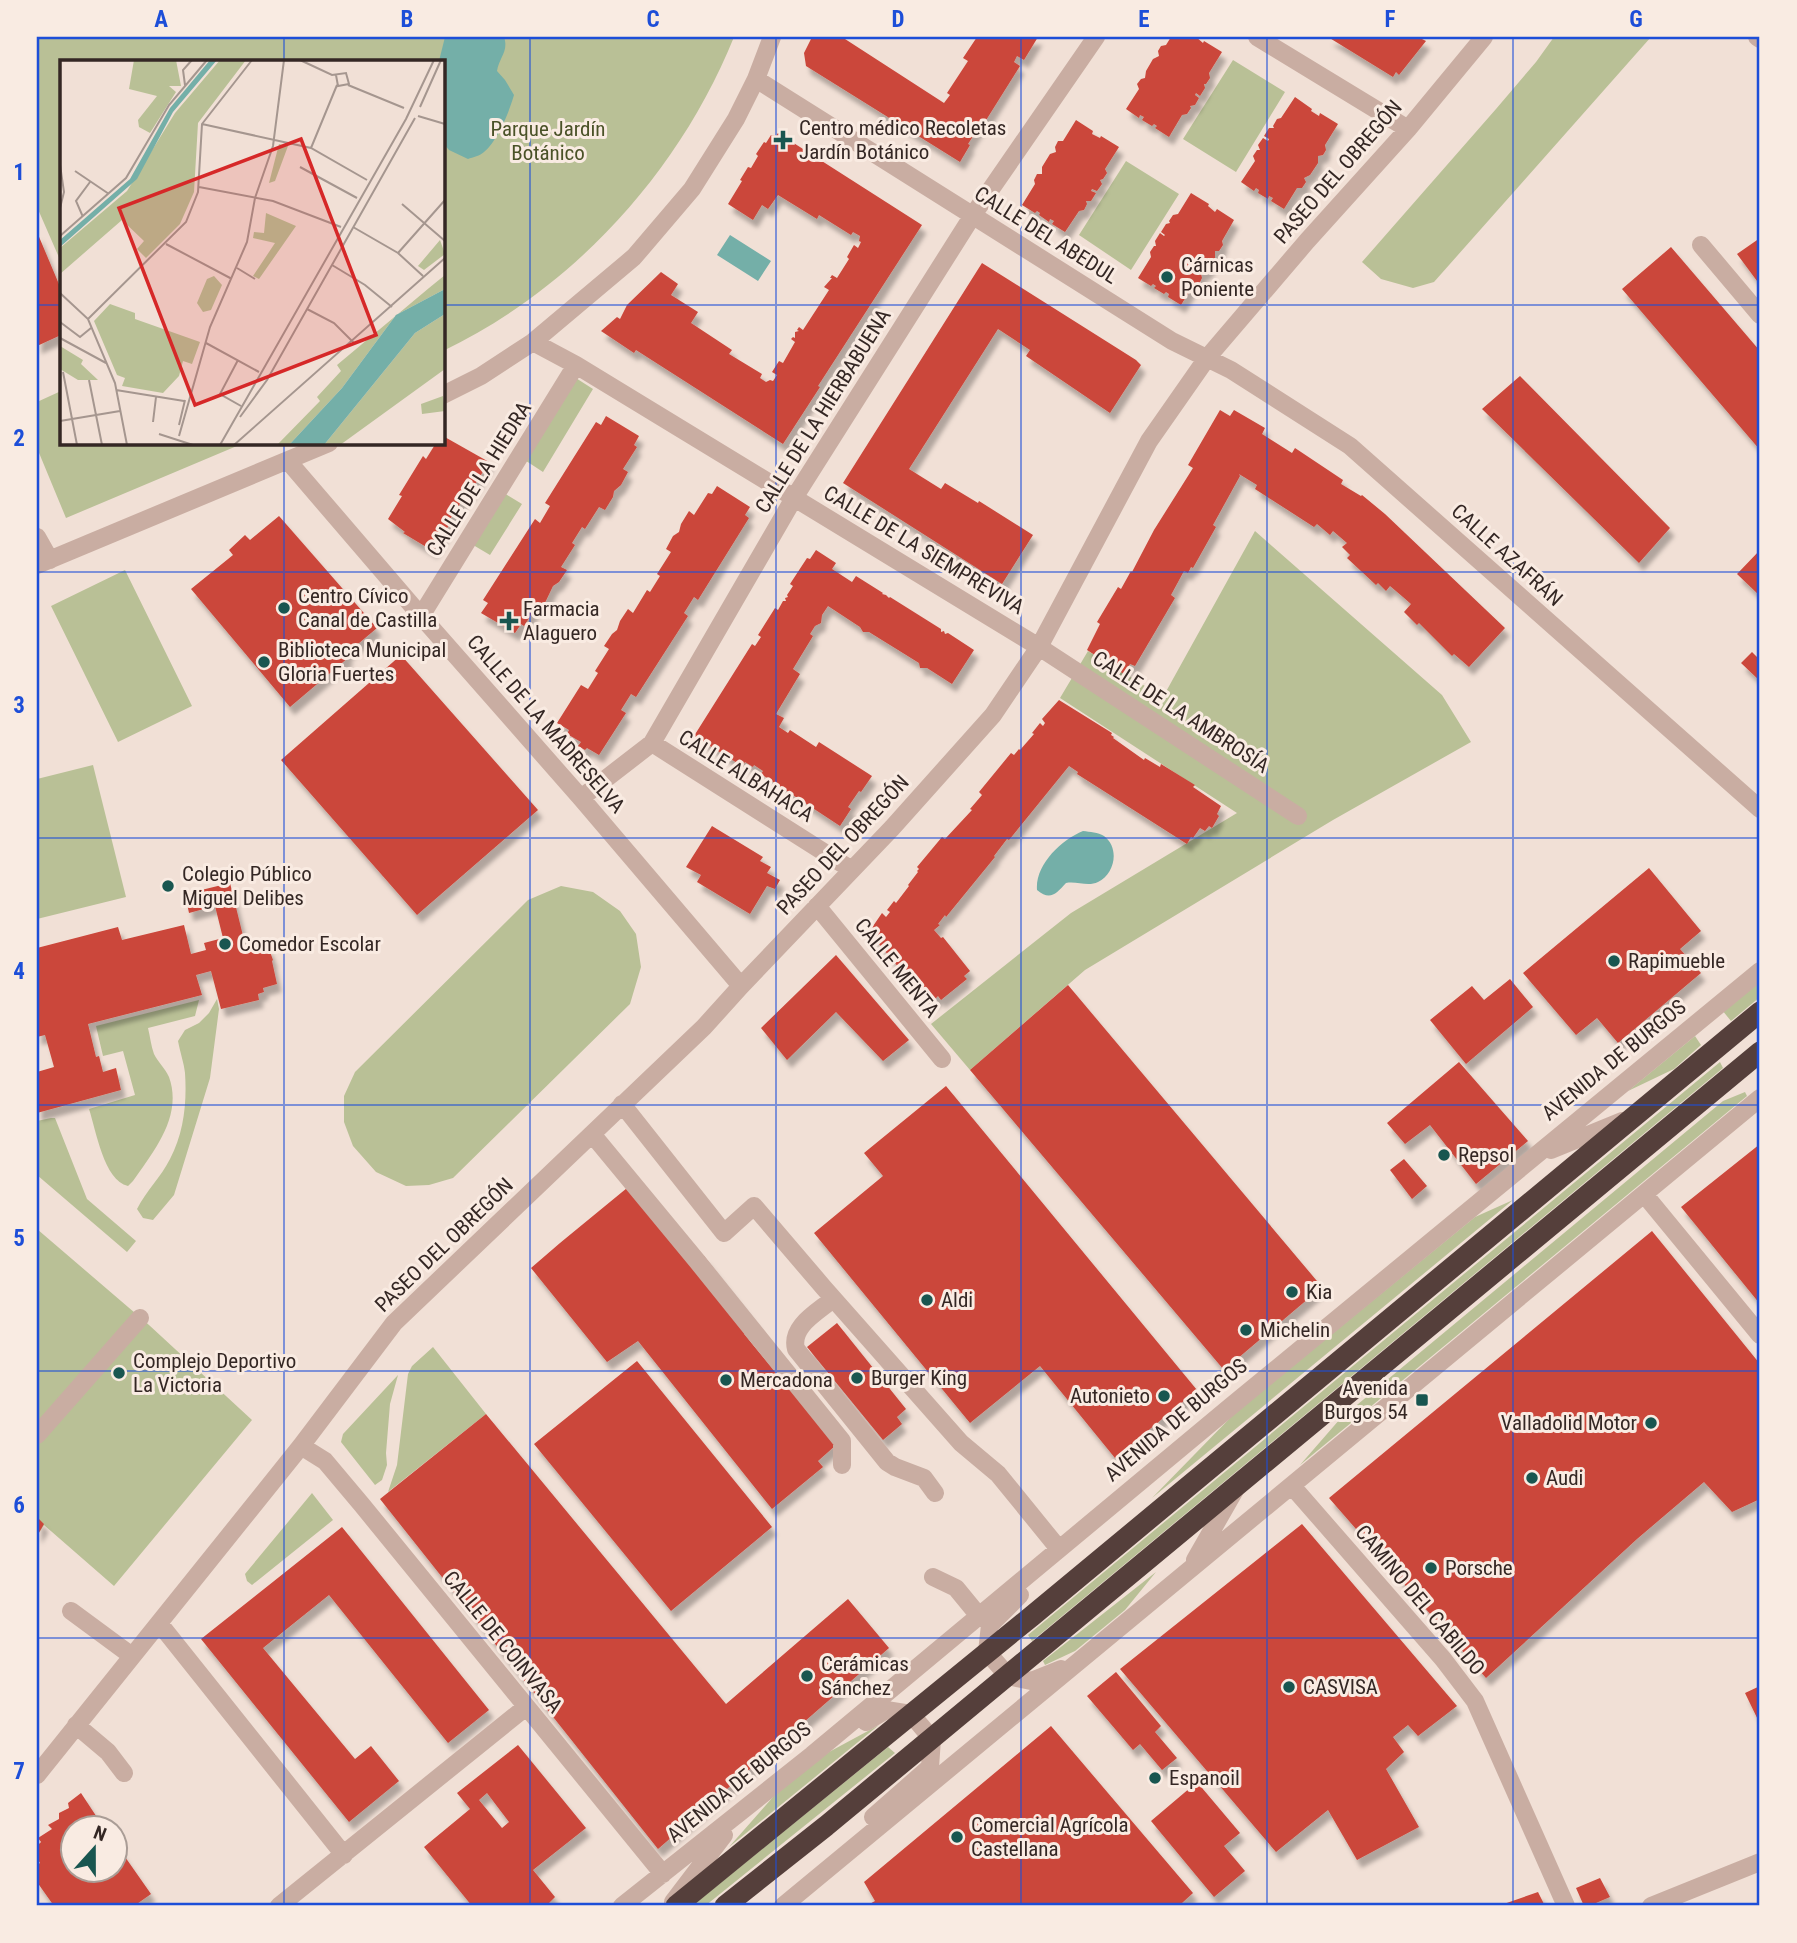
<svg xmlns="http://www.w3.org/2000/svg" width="1797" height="1943" font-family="'Roboto Condensed',sans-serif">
	<defs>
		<filter id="shadow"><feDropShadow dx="4.5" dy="8" stdDeviation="2" flood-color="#0004"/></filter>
	</defs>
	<rect width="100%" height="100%" fill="#f1e0d6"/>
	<path fill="#b9c096" d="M37,37H734C680,171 574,288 443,351V61H61V262L37,207Z
		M1554,37H1651L1434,282L1413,288L1381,279L1362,262L1496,109L1536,62Z
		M1233,60L1285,92L1236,172L1183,139Z
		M1126,161L1179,194L1131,270L1079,235Z
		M568,373L593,389L543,472L517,455Z
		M61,391V443H244L66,518L37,448V402Z
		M494,487L522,504L490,555L463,539Z
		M1255,531L1442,695L1471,742L1333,820L1085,970L970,1070L931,1024L1071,913L1237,813L1060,698L1088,651L1163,697Z
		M125,570L192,706L118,742L51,606Z
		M93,765L126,897L37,919V779Z
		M561,886L593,892L620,911L636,934L641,967L630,1004L453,1178L429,1185L406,1186L376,1172L353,1146L344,1122V1096L355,1072L528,900Z
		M1760,980V997L1731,1021L1722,1010Z
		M217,999L219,1009L210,1078L174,1195L153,1220L143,1218L137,1209C146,1191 161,1177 170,1159C184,1133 187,1102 185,1073C184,1063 180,1052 178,1041L185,1030L199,1023L209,1013Z
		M199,1000L195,1016L148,1028C150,1036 151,1046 154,1054C158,1062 165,1068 169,1077C183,1116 154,1151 133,1181L128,1186C104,1181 96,1130 89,1109L135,1095L123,1051L103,1056L96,1026Z
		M1695,1036L1701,1045L1674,1069L1628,1091Z
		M1720,1062L1723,1068L1032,1641L1028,1635Z
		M1745,1092L1747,1096L1300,1465L1340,1419L1723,1101Z
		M51,1118H55L87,1199L136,1241L127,1252L37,1175V1121Z
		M1513,1200L1152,1498L1235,1413L1475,1217Z
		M37,1229L149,1325L252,1420L114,1586L44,1525L37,1536Z
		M433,1347L486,1414L388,1492L397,1465L408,1374L412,1366Z
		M398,1375L390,1404L386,1453L387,1465L382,1480L375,1485L341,1442L343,1434Z
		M312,1493L333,1520L252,1585L247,1581L245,1574Z
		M1156,1572L1125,1610L1075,1651L1045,1665L1043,1661Z
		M879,1725L729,1847L781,1788L829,1752Z
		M888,1747L895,1753L705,1906H692Z"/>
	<path fill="#74afa8" d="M445,37H504C509,51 499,58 497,71L505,80L514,95C509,112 498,140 484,152C480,156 473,157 468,159L449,150L443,143V61H439Z
		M730,235L771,261L758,281L717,255Z
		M1083,831C1090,832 1098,832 1104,836C1120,848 1115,874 1098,882C1088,887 1077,881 1066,883C1056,894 1050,901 1037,890C1035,865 1061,840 1083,831Z"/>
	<path fill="#cb463a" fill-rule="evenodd" filter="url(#shadow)" d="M812,37H847L845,39L944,103L950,95L947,93L968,61L963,58L977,37H1038L1024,60L1017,56L1014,62L1020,66L983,125L981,124L968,144L970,145L960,162L806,66L804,53Z
		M1171,37H1196L1203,43L1204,41L1222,52L1209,73L1210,78L1206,84H1204L1205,88L1200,96L1196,93L1195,95L1199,98L1195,105L1190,106L1191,108L1187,114L1182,115L1169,137L1155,128L1157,126L1154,124L1152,126L1142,120L1144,117L1140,115L1139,118L1126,109L1139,89L1137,84L1141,79L1145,78L1146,71L1153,59L1159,56L1158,51L1161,46L1166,45Z
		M1328,37H1418L1426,41L1399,75L1396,72L1393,77Z
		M1295,97L1312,109L1311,111L1319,116L1320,113L1338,124L1325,145L1326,150L1323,155L1318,156V163L1310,175L1304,178L1306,182L1302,188H1297L1284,209L1271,201L1273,198L1269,196L1268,199L1258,193L1259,190L1256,188L1254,191L1241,182L1255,161L1253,156L1257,150H1260L1258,145L1263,138L1268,141L1269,139L1264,136L1269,128H1274L1273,126L1277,119L1281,118Z
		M1076,120L1093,131L1092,134L1100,138L1101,136L1119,147L1105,169L1107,173L1103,179L1100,180L1102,184L1097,191L1092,189L1091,191L1096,193L1091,201H1086L1087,204L1084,210L1079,211L1065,232L1052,224L1054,221L1050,219L1049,222L1039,215L1040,213L1037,211L1035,213L1022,205L1035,184L1034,180L1037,174H1042V167L1050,154L1056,152L1055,147L1058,141H1063Z
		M778,133L922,225L818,386L820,387L783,444L636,350L634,353L601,331L617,317L620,319L627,305L661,272L678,284L671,295L698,312L691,323L732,350L729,354L762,374L760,378L766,382L770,380L773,381L777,375L772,372L779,361L783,363L795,342L791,339L793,337L795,338V332L799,331L797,330L799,327L803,330L829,290L824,287L832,278H830L832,275L837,278L849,259L847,257L854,245L858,248L861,242L859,241L860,236L853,232L851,235L819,215L817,219L778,195L768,209L762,205L753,220L728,204L742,181L740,180L748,167L751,168L758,156L756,154L764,142L766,143L771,135L776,136Z
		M1191,193L1209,204L1208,206L1215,212L1217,209L1234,220L1222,241L1223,245L1219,251H1215V258L1207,271L1201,274L1202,278L1199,284H1194L1181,305L1168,297L1169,294L1166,292L1164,294L1154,288L1156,286L1153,284L1151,286L1138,278L1151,257L1150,252L1154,246H1156L1155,241L1160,233L1164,236L1165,235L1161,232L1166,224L1170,223L1169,221L1173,215L1178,214Z
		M37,232L61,289V335L37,346Z
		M1760,238V285L1737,254Z
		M1671,247L1760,351V450L1622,289Z
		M982,263L1136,360L1141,365L1110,413L1026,356L1030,350L998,329L909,469L941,489L945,483L978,503L979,501L1033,535L1002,584L843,483Z
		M1520,376L1670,528L1639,563L1482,409Z
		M1220,410L1230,416L1234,410L1265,428L1262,434L1292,453L1295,448L1343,480L1341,484L1361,496L1362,495L1385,514L1505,628L1469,667L1454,654L1452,656L1419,623L1417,625L1404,612L1411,604L1403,597L1390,586L1386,591L1378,583L1376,585L1347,558L1350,555L1342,547L1347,543L1333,531L1330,535L1317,524L1314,527L1255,489L1257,485L1239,474L1240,476L1213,525L1216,527L1193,568L1191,567L1188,573L1184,571L1171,595L1175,598L1135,666L1130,664L1124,674L1087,650L1100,624L1097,622L1118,587L1121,589L1131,571L1132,572L1154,530L1193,468L1188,465Z
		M606,416L639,436L634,445L637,447L623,469L628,472L621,485L614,491L613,497L605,510L599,507L585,529L582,527L572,543L575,545L561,567L567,570L559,582L553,586L543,607L538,604L524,626L521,624L515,633L481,613L488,603L483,600L535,519L540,523L550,506L545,503L596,422L601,425Z
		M443,436L489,462L469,494L467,493L450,519L452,520L433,551L403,533L405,532L388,519L402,496L399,495L423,456L426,459L436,443H443Z
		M717,486L750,507L745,515L749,518L698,600L694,597L684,613L688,616L636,697L631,694L621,710L626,713L599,755L587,748L585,750L578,746L581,742L567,734L569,730L557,723L581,685L588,689L598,673L595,671L609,649L604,646L612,634L617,630L620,621L628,609L633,613L647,590L650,592L660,576L657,574L671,552L666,549L673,536L679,532L681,524L689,511L694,515L708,493L712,494Z
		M279,516L377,628L346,654L349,657L290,707L191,589L233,555L229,550L245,535L250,540Z
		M816,550L836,563L832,569L852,582L856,576L883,593L882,594L886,595L889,598L890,597L941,629V632L944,631L945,634L948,633L974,650L952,684L927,668H920L919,663L869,632H863L860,627L828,606L822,615L821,623L815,626L810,634L813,636L793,669L800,674L776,714L784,718L779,727L788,733L790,730L816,747L819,742L872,776L861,792L859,791L848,807L851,809L840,826L761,774L763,771L754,765L753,767L745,762L742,766L694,736L752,644L755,646L761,637L758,635L775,608L778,610L783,601H786L785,598L788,597L787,595L793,586L790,584L807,558L810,559Z
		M1760,550V596L1737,574Z
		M1752,652L1760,660V681L1741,663Z
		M401,655L538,810L417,915L281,760Z
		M1059,700L1112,733L1111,735L1114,737L1113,738L1144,760L1145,758L1160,767L1161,764L1195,785L1193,787L1221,806L1217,814L1219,816L1212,828L1209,826L1205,831L1200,828L1193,838L1191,837L1187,844L1077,774L1078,772L1069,766L1009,840L1007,839L994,856L995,857L946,917L945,915L938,924L940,925L934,930L941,938L943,937L970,971L964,976L967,979L941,1000L938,996L932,1002L921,989L923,988L919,983L917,984L912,979L910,981L869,932L882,913L886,917L890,912L887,910L894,901L896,903L909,886L908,885L918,872L917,871L919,869L917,867L942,837L945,839L972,810L970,809L982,795L979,792L1011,753L1014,755L1019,749L1020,750L1034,734L1032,733L1040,723L1043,726L1045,723L1042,719Z
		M712,826L763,857L760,861L771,867L767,873L780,880L775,889L767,886L750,914L697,882L701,875L686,867Z
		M1649,868L1701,931L1680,949L1701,973L1618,1043L1597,1018L1576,1035L1523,973Z
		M230,883L247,952L268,946L273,960L272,961L277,984L263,988L264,992L258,994L259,1000L221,1009L211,971L196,975L202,995L88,1024L96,1057L99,1056L103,1072L116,1068L121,1090L37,1113V1072L54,1067L45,1035L37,1037V948L118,927L122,940L184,925L191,954L206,950L204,943L223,938L215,906L189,913L185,894Z
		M836,955L909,1040L883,1061L836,1012L787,1060L761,1028Z
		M1510,979L1533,1007L1466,1064L1430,1020L1472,986L1484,1000Z
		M1068,985L1322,1287L1224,1370L970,1070Z
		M1459,1062L1528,1141L1476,1184L1430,1125L1405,1144L1387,1123Z
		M946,1086L1197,1390L1115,1458L1040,1366L970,1423L814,1233L883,1176L864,1153Z
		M1760,1144V1304L1681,1207Z
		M1404,1159L1427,1186L1412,1199L1390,1170Z
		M627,1188L691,1266L704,1256L757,1324L744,1334L836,1445L818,1461L823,1467L772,1509L638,1341L607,1362L531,1268L560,1243Z
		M1652,1231L1760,1364V1499L1732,1512L1704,1482L1637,1539L1486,1678L1329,1498Z
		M837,1323L906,1409L897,1417L902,1424L883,1440L807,1347Z
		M637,1361L772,1527L671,1611L534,1444Z
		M486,1414L726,1704L848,1599L889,1648L658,1849L380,1499Z
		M37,1517L44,1524L37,1536Z
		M1302,1524L1457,1706L1418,1736L1408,1725L1393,1737L1404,1752L1386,1769L1419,1827L1357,1860L1328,1810L1276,1852L1120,1669Z
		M342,1527L489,1710L448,1743L329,1595L263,1648L355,1759L371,1746L399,1781L349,1822L201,1639Z
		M1116,1672L1161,1726L1155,1732L1177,1758L1162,1770L1140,1744L1133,1750L1087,1696Z
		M1760,1686V1724L1745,1693Z
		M1051,1726L1193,1893L1182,1903L1183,1906H866L875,1901L864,1882Z
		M518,1745L586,1828L533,1870L555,1897L548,1904L550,1906H472L424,1847L470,1809L457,1793ZM487,1793L509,1822L502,1828L479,1800Z
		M1197,1782L1240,1833L1224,1846L1245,1871L1214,1897L1151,1821Z
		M81,1793L104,1828H74V1870H116V1844L151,1894L134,1906H54L37,1882V1865L40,1863L37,1858V1846L41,1842L38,1838L52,1829L48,1825L59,1819V1813L69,1808L68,1803Z
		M1600,1878L1610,1897L1589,1906H1584L1576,1888Z
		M1538,1892L1545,1906H1498Z"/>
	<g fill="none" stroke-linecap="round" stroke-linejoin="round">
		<path stroke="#c9ada2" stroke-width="18" d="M1257,37L1408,129
			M1757,37L1760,39
			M756,79L1172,341L1231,370L1350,446L1760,809
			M1701,245L1760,315
			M533,342L576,365L1039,647L1298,816
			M443,395L481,376L533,342L634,257L692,189L736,119L756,79L772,37
			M288,461L421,616L581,798L741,986
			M37,537L50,560
			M37,565L329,443
			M421,616L576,365
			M652,743L852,870
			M581,798L652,743L794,498L973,215L1096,37
			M817,906L942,1059
			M622,1104L724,1233L754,1206L824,1288L961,1443L998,1474L1059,1549
			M592,1134L697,1261L842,1441V1465
			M1551,1150L1622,1121
			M1644,1194L1760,1335
			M833,1299C818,1312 790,1326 796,1349L887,1462L895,1467L924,1478L935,1493
			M37,1435L140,1318
			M301,1446L325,1461L362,1505L663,1874
			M1292,1486L1443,1659L1475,1701L1566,1906
			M1195,1560L1235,1490
			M933,1577L956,1588L979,1616
			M1020,1595L990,1625L987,1652L1008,1676L1031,1681L1061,1669
			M71,1611L132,1656
			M159,1623L344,1855
			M866,1722L886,1710L911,1714L932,1739L930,1767L873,1817
			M76,1725L108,1752L124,1773
			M37,1775L301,1446L394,1323L704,1027L741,986L892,828L993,715L1039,647L1149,441L1207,358L1307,241L1408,129L1484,37
			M673,1902L724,1835
			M279,1906L526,1707
			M622,1906L812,1755L1230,1407L1760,971
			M783,1906L1760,1098
			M1651,1906L1760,1862"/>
		<path stroke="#553f3b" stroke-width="21" d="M676,1906L1032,1616L1760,1012
			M725,1906L826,1826L1760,1052"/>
	</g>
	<path fill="none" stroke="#1d4ed8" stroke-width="2" stroke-opacity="0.55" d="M284,37V61M530,37V1906M776,37V1906M1021,37V1906M1267,37V1906M1513,37V1906M37,305H61M443,305H1760M284,443V1906M37,572H1760M37,838H1760M37,1105H1760M37,1371H1760M37,1638H1760"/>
	<g fill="#195650" stroke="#f9ebe2" stroke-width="2.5">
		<path d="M779.5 129.5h7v7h7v7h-7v7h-7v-7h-7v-7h7z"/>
		<circle cx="1167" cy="277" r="7"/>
		<circle cx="284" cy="608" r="7"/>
		<path d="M505.5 610.5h7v7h7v7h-7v7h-7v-7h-7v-7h7z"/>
		<circle cx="264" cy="662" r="7"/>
		<circle cx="168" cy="886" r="7"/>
		<circle cx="225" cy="944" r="7"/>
		<circle cx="1614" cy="961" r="7"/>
		<circle cx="1444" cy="1155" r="7"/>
		<circle cx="1292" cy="1292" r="7"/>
		<circle cx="927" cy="1300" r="7"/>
		<circle cx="1246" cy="1330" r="7"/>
		<circle cx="119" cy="1373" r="7"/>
		<circle cx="857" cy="1378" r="7"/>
		<circle cx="726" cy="1380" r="7"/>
		<circle cx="1164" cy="1396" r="7"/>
		<rect x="1415" y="1393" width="14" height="14" rx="3.5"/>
		<circle cx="1651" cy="1423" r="7"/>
		<circle cx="1532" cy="1478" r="7"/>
		<circle cx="1431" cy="1568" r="7"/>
		<circle cx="807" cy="1676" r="7"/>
		<circle cx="1289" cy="1687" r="7"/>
		<circle cx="1155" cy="1778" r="7"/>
		<circle cx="957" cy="1837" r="7"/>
	</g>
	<g text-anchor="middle" stroke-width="6" stroke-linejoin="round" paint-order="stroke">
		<g font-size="21" fill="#342724" stroke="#f9ebe2" text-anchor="start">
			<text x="799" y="135">Centro médico Recoletas<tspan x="799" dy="24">Jardín Botánico</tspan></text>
			<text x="1181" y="272">Cárnicas<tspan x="1181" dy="24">Poniente</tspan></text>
			<text x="298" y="603">Centro Cívico<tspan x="298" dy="24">Canal de Castilla</tspan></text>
			<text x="523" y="616">Farmacia<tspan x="523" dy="24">Alaguero</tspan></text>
			<text x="278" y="657">Biblioteca Municipal<tspan x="278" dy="24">Gloria Fuertes</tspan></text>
			<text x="182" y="881">Colegio Público<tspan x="182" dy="24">Miguel Delibes</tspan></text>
			<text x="239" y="951">Comedor Escolar</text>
			<text x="1628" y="968">Rapimueble</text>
			<text x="1458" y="1162">Repsol</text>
			<text x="1306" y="1299">Kia</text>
			<text x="941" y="1307">Aldi</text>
			<text x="1260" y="1337">Michelin</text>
			<text x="133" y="1368">Complejo Deportivo<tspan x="133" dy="24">La Victoria</tspan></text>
			<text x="871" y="1385">Burger King</text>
			<text x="740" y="1387">Mercadona</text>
			<text x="1408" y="1395" text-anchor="end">Avenida<tspan x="1408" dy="24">Burgos 54</tspan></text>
			<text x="1150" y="1403" text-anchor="end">Autonieto</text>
			<text x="1637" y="1430" text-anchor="end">Valladolid Motor</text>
			<text x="1546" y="1485">Audi</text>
			<text x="1445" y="1575">Porsche</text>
			<text x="821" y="1671">Cerámicas<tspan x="821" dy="24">Sánchez</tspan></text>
			<text x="1303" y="1694">CASVISA</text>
			<text x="1169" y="1785">Espanoil</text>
			<text x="971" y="1832">Comercial Agrícola<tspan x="971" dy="24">Castellana</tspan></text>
		</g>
		<g font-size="21" fill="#4a5227" stroke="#f9ebe2">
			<text x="548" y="136">Parque Jardín<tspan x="548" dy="24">Botánico</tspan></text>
		</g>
		<g font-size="21" fill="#342724" stroke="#f9ebe2">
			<text transform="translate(1338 172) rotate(-49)" y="7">PASEO DEL OBREGÓN</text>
			<text transform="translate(1046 235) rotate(32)" y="7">CALLE DEL ABEDUL</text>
			<text transform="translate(823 411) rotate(-58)" y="7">CALLE DE LA HIERBABUENA</text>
			<text transform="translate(479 479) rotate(-58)" y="7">CALLE DE LA HIEDRA</text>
			<text transform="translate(924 550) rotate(31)" y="7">CALLE DE LA SIEMPREVIVA</text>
			<text transform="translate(1507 555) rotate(42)" y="7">CALLE AZAFRÁN</text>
			<text transform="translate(1181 712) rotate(33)" y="7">CALLE DE LA AMBROSÍA</text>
			<text transform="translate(546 724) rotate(49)" y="7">CALLE DE LA MADRESELVA</text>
			<text transform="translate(746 776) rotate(32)" y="7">CALLE ALBAHACA</text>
			<text transform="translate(843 845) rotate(-47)" y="7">PASEO DEL OBREGÓN</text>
			<text transform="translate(897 968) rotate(51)" y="7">CALLE MENTA</text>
			<text transform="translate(1614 1060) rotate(-39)" y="7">AVENIDA DE BURGOS</text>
			<text transform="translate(444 1245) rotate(-44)" y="7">PASEO DEL OBREGÓN</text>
			<text transform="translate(1176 1420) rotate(-40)" y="7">AVENIDA DE BURGOS</text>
			<text transform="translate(1420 1600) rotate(50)" y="7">CAMINO DEL CABILDO</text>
			<text transform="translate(503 1642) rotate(51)" y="7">CALLE DE COINVASA</text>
			<text transform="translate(739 1782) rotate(-39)" y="7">AVENIDA DE BURGOS</text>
		</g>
	</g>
	<g transform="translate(60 60)">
		<rect width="385" height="385" fill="#f1e0d6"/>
		<path d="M74,0H116L121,26H109L116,32L90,73L79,67L78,60L97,36L69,29ZM160,0H186L138,63L134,132L120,164L86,198L77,189L84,181L62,160L0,214V188L67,131L115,53ZM219,84L228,86L215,121L209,123ZM206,153L236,166L199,219L193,216L215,183L193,178L194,172L204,173ZM380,180L385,194L364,210L358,206ZM385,215V229L336,255L282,328L229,385H217L260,341L257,337L281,311L277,305L369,228ZM154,216L162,225L151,250L143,252L137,243L147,219ZM50,244L75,253V259L140,282L132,304L123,301L119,316L103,333L62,326L65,318L57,315L34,261ZM385,254V309L280,385H264L355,273ZM0,286L23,300L21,304L38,320H18L0,309ZM383,336L385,351L362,354L361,344Z" fill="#b9c096"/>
		<path d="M150,0H157L113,52L77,119L0,187V180L70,119L110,48ZM385,229V254L355,273L264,385H229L282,328L336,255Z" fill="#74afa8"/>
		<path fill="none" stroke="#a5968f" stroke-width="2" d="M240,0L272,15L286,13L289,24L278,26L276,15M125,25L123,10L132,0M288,25L344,48M360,47L381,0M358,56L385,64M142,64L251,88L307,120M251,88L277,25M0,105L4,132L0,148M240,107L297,138M15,111L49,134M139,127L213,141L281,167M342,144L385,181M23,157L16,141L30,122M293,167L338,193L363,216M0,176L66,118L109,45L147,0M106,184L172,219M338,193L385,140M272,205L305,225L332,247M177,208L195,219M0,233L28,259L55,323L67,385M247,249L274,263L294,283M28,259L126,162L138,132L142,64L192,0M0,262L20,277L31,268M0,278L46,303M146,283L199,312M178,300L160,334L181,346M3,312L17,385M29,320L42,385M56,330L124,341M180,357L207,320L355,58M0,361L60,351M93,362L96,337M119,365L125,340M99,374L133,385M119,376L150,267L187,182L195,138L213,86L224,0M160,385L346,59L374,0M174,385L385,198"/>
		<path fill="#d62828" fill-opacity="0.15" stroke="#d62828" stroke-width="3.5" d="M241,79L316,275L135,345L59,148Z"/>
		<rect width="385" height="385" fill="none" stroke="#342724" stroke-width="3.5"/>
	</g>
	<rect width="1797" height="1943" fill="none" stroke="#f9ebe2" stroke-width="77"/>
	<g transform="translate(94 1849) rotate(21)"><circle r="33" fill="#f9ebe2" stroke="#aa9d96" stroke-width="2"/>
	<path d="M0-5L12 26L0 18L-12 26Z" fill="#195650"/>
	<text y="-10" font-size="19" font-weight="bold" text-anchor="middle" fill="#342724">N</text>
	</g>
	<rect x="38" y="38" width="1720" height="1866" fill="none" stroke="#1d4ed8" stroke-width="2.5"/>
	<g font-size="23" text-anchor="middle" font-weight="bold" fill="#1d4ed8">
		<text x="161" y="27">A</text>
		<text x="407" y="27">B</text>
		<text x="653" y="27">C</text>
		<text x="898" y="27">D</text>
		<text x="1144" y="27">E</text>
		<text x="1390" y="27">F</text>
		<text x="1636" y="27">G</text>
		<text x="19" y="180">1</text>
		<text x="19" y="446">2</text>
		<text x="19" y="713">3</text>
		<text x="19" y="979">4</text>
		<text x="19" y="1246">5</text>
		<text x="19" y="1513">6</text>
		<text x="19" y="1779">7</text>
	</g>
</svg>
